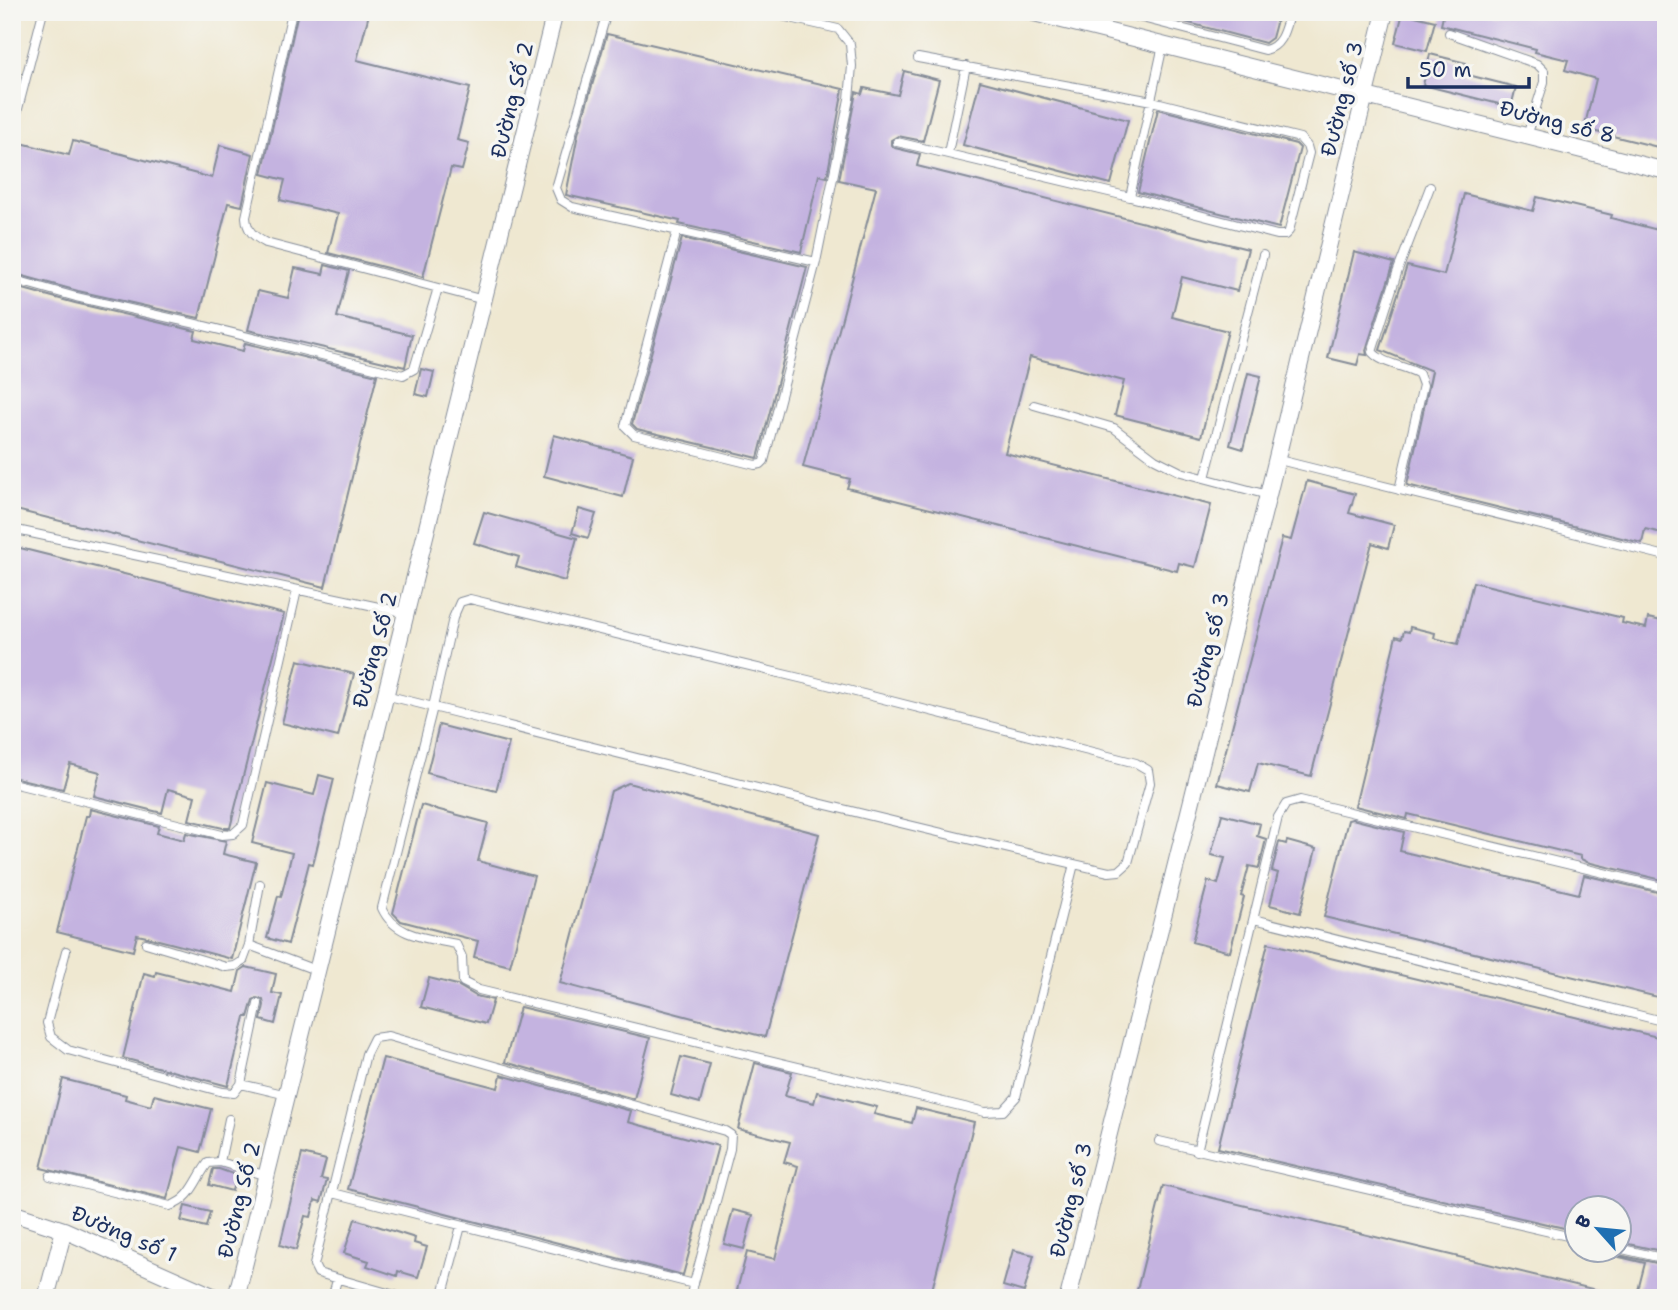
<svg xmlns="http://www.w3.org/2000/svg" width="1678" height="1310" font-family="'Shantell Sans',sans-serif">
	<rect width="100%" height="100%" fill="#f6f6f2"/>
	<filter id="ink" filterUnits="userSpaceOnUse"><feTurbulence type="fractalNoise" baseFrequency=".0143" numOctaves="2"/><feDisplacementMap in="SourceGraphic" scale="14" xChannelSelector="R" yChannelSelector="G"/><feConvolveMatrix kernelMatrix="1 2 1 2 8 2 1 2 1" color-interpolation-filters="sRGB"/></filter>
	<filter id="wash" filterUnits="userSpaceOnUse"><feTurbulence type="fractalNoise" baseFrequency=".00686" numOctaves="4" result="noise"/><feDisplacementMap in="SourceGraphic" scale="28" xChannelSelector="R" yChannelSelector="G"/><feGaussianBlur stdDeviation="1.57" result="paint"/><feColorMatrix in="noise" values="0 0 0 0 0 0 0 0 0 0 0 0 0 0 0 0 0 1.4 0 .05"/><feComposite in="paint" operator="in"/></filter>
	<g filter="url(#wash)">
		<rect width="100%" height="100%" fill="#efe8d1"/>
		<g id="blocks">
			<path fill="#c4b3e0" d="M298,12L369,14L357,60L470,88L457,140L469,143L462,170L451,168L423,277L328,253L338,214L280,200L285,180L262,174Z
				M1147,12H1279L1272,38L1265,43Z
				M1444,12H1666V149L1584,129L1596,79L1565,70L1568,60L1535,52L1536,49L1441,25Z
				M1403,13L1435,21L1427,51L1395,43Z
				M607,34L843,89L827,177L819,175L801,252L679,224L680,221L566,195L578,134Z
				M1430,54L1466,63L1464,74L1516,87L1511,107L1423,85Z
				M904,71L939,80L923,141L898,136L891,140V145L895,148L920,154L917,166L1248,249L1237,291L1182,277L1172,317L1228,331L1201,437L1115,415L1124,381L1030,357L1005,453L1211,505L1195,567L1179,563L1177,571L847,488L850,479L803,467L876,188L839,180L856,92L862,94L864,88L898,95Z
				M980,81L1128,120L1111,184L963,145Z
				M1158,109L1296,144L1300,148L1279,228L1138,192Z
				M73,141L212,178L220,145L253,154L242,206L228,203L199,318L78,291L12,273V160L17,142L69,155Z
				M1464,194L1533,211L1537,197L1612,215L1611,218L1666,232V534L1645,529L1642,543L1407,485L1432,371L1380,350L1407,266L1444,275Z
				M682,238L807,267L758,458L637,429L632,424Z
				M1354,252L1394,263L1366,350L1367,355L1360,354L1357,365L1328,358Z
				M325,265L349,271L337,317L412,335L405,367L248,330L258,291L288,298L295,268L323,274Z
				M12,286L75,303L196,331L194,339L243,351L245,343L377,375L325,587L12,509Z
				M421,369L434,372L428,397L415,394Z
				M1248,373L1261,376L1243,449L1230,445Z
				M554,435L633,456L623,497L544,476Z
				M1307,481L1355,494L1349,513L1394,525L1388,548L1372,543L1311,776L1258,763L1250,792L1217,784L1282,538L1291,540Z
				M579,509L596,514L588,538L572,533Z
				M484,512L577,538L565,581L516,567L519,557L474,543Z
				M12,546L284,614L230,828H223L189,820L195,796L168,789L162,813L94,796L100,772L70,764L63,789L12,777Z
				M1473,582L1623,618L1622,623L1646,628L1648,618L1666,622V881L1587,862L1581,859V856L1408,814L1407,819L1355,806L1396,636L1402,638L1404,631L1409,632L1410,627L1435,633L1434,638L1458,644Z
				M298,660L354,674L338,737L282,723Z
				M439,725L509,743L496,791L427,773Z
				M319,775L334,779L313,864L309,863L288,944L267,938L278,896L281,897L292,853L252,843L267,783L314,795Z
				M628,783L819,834L765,1037L560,983L611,791Z
				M421,805L488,823L478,861L534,876L510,966L474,957L478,941L401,921L393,913Z
				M90,809L159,826L157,833L184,840L186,833L226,841L223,854L256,862L232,959L147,937L137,935L133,951L57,932L86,816H89Z
				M1222,814L1260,824L1257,836L1266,839L1259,868L1249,866L1241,896L1244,897L1230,952L1192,942L1208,881L1218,884L1225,858L1211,855Z
				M1352,819L1404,832L1400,851L1579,894L1584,875L1666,894V999L1324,917L1348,820Z
				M1287,841L1316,849L1300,913L1270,905L1278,873L1272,871L1279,842L1286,844Z
				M1268,943L1666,1039V1252L1619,1242V1208H1577V1231L1218,1148Z
				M246,967L276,974L272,993L282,995L275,1024L261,1020L264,1005L263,1000L257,998L253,1000L248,1017H245L228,1086L123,1058L144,973L155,976L156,972L235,992L240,971Z
				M429,978L457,985L476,996L493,1000L486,1024L421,1007Z
				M520,1007L650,1038L634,1099L505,1062Z
				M681,1057L710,1064L700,1103L671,1095Z
				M383,1058L498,1088L501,1075L631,1111L628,1122L718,1146L683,1275L348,1189Z
				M755,1063L792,1072L785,1096L814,1103L817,1092L877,1107L874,1114L912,1123L916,1108L974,1122L930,1298H735L747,1252L775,1259L798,1166L784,1162L790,1142L738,1129Z
				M63,1079L126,1095L125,1099L151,1106L154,1095L211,1109L200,1152L181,1147L167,1199L41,1168Z
				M302,1154L326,1160L321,1179L327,1180L321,1202L315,1200L311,1217L305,1216L296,1250L280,1245Z
				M213,1169H219L236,1175L232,1191L209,1185Z
				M1163,1186L1609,1293L1608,1298H1135Z
				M185,1206L210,1212L206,1227L181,1221Z
				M733,1210L753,1215L744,1249L724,1244Z
				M355,1219L415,1238L414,1243L427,1247L418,1277L398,1271L397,1276L367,1266L369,1261L344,1253Z
				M1013,1250L1034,1255L1024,1292L1003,1286Z
				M1619,1255L1666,1265L1659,1298H1636L1645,1263L1619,1257Z"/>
		</g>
	</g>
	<g filter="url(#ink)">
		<use href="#blocks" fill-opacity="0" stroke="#858c98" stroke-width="2"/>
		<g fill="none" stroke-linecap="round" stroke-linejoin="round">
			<defs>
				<path id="lane" d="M292,12L246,217C247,231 253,236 266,243L484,300
					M607,12L556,188L561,200L572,207L816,262
					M1119,12L1265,50C1283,46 1285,27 1290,12
					M1449,33L1537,64L1544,71V82L1527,136
					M918,58L1152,101L1300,138L1307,146L1309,153L1289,231L1285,235H1277L1130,197L1163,45
					M12,132L43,12
					M897,142L1130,197
					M948,153L966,66
					M677,231L625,426L634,435L755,465L761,464L764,461L816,262L849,99L852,66L850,44L838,29L764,12
					M12,279L76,297L192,323L403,375L414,369L438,288
					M1034,405L1114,428L1155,459L1181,472L1268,495
					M1275,459L1666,556
					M1205,478L1263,255
					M1399,490L1423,385L1419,374C1404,365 1384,365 1372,352L1397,273L1430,187
					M12,529L407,613
					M385,695C626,755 867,817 1109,872L1119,871L1128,863L1150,783L1148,770L1136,763L808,680L470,599L460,602L453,618L433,707L382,908C395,937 427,938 456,944L462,957L463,982L479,990L985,1112L1003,1111L1016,1097L1074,864
					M12,783L222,835L233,834L243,825L297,590
					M260,884L249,945L318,971
					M1254,919L1666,1022
					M146,943L226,967L235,966L243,961L249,945
					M66,951L47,1023L51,1037L68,1050L223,1092L234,1093L241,1084
					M258,1004L241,1084L287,1095
					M229,1119L220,1162L267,1176
					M1159,1141L1576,1238
					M1197,1151L1278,817L1286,804L1300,800L1666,888
					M50,1176L170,1206C192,1199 195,1180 208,1163L220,1162
					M333,1193L694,1284
					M1618,1248L1666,1259
					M332,1298L337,1280
					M405,1298L318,1273L314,1265L366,1054L374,1038L388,1036L725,1131L731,1135L730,1149L690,1298
					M442,1298L461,1226"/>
				<path id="street" d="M1030,12L1666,171
					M12,1213L64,1230L217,1298
					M46,1298L64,1230
					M236,1298L555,12
					M1068,1298L1268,495L1385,12"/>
			</defs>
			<use href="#lane" stroke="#858c98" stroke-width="10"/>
			<use href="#street" stroke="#858c98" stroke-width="18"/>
			<use href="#lane" stroke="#fff" stroke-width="8"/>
			<use href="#street" stroke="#fff" stroke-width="16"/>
		</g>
	</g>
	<g text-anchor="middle" stroke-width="7" stroke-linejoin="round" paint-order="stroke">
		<g font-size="21" fill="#1b2f5e" stroke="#f6f6f2">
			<text transform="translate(1342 99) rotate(-76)" y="7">Đường số 3</text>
			<text transform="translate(512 100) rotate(-76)" y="7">Đường Số 2</text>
			<text transform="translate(1557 122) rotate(14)" y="7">Đường số 8</text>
			<text transform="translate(375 650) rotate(-75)" y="7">Đường Số 2</text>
			<text transform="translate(1208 650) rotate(-76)" y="7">Đường số 3</text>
			<text transform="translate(239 1200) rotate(-76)" y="7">Đường Số 2</text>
			<text transform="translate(1071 1200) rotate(-76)" y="7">Đường số 3</text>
			<text transform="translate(124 1234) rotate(23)" y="7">Đường số 1</text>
		</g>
	</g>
	<rect width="1678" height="1310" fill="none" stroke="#f6f6f2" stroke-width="42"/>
	<g transform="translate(1598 1229) rotate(297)"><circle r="33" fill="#f6f6f2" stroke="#9ea6b7" stroke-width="2"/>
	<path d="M0-5L12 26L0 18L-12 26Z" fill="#1f6fb2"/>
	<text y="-10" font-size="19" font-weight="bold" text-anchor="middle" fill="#1b2f5e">B</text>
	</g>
	<path d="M1408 77v10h121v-10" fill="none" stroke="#1b2f5e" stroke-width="3.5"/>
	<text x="1419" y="77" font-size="21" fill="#1b2f5e" stroke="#f6f6f2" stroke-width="5" paint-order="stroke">50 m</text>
</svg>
